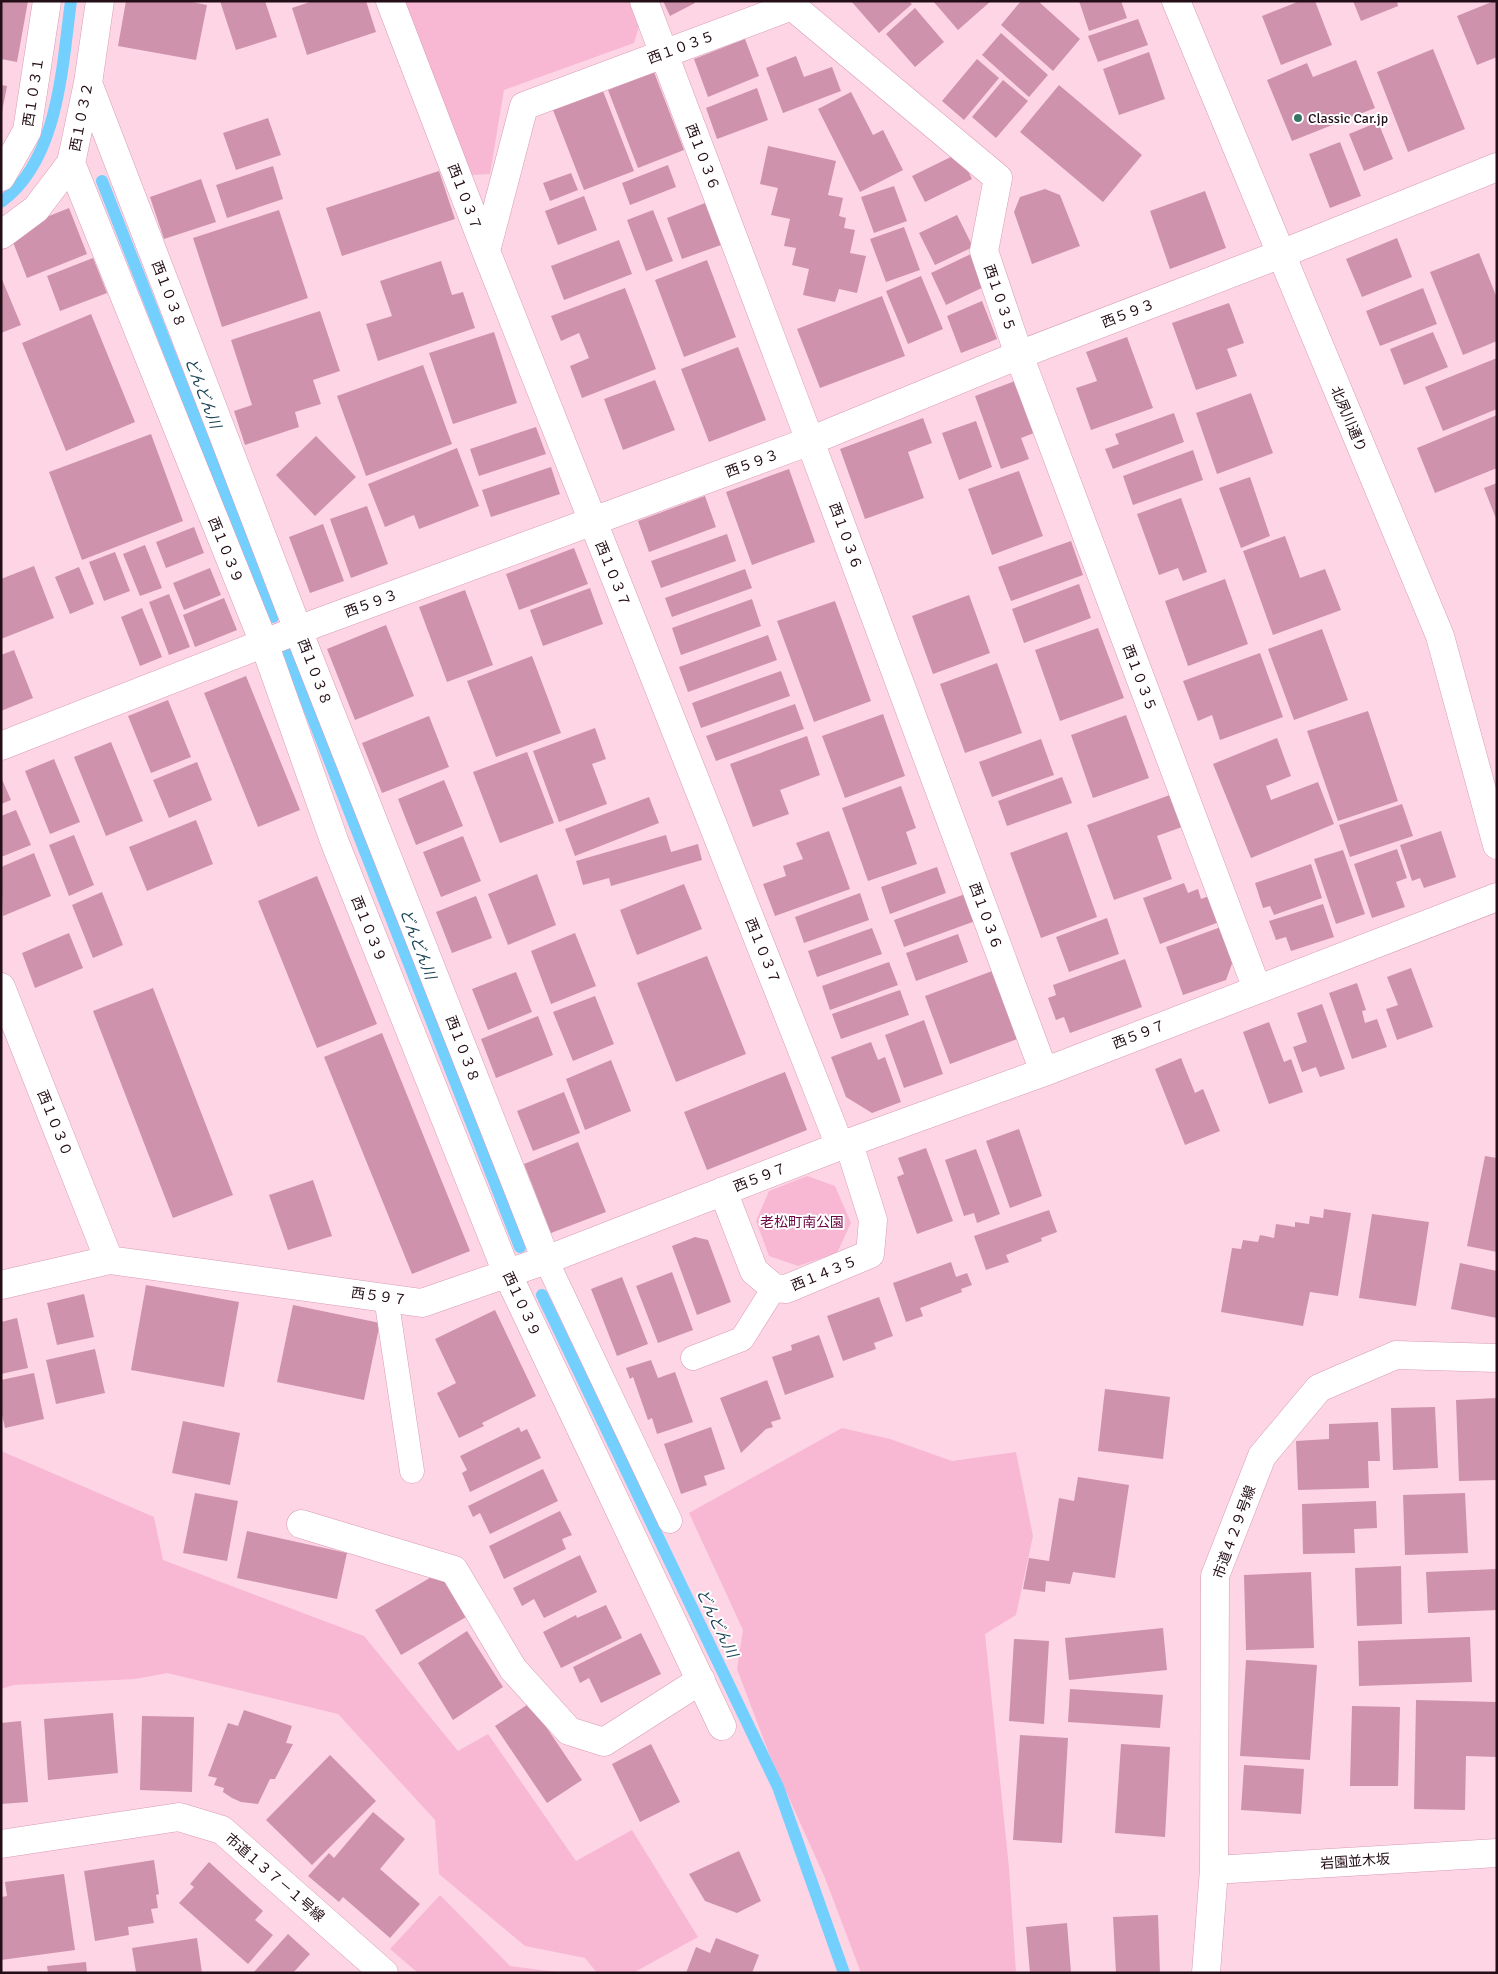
<svg xmlns="http://www.w3.org/2000/svg" width="1498" height="1974" font-family="Signika,'Noto Sans JP',sans-serif">
	<rect width="100%" height="100%" fill="#fdd5e5"/>
	<path fill="#f8b8d3" d="M403,1H631L640,23L634,43L504,90L490,174L471,175Z
		M807,1176L835,1186L851,1223L837,1253L798,1266L769,1256L756,1221L769,1191Z
		M842,1428L890,1439L952,1461L1016,1452L1033,1536L1016,1615L985,1634L1009,1868L1016,1973H861L825,1878L770,1756L737,1669L743,1630L689,1513Z
		M1,1451L154,1517L163,1560L364,1636L458,1751L488,1734L576,1861L632,1830L698,1937L633,1973H597L585,1958L525,1946L439,1874L435,1820L338,1714L167,1673L135,1679L14,1685L1,1689Z
		M440,1895L510,1966L564,1973H418L390,1949Z"/>
	<g fill="none" stroke-linecap="round" stroke-linejoin="round">
		<path stroke="#73d0fe" stroke-width="12" d="M102,181L273,617
			M1,202C59,160 62,66 71,1
			M287,652L520,1247
			M542,1295L778,1787L844,1973"/>
	</g>
	<path fill="#cf92ac" d="M1,1H28L17,62L1,59Z
		M126,1H187L207,5L196,60L118,46Z
		M220,1H265L277,37L236,50Z
		M313,1H366L376,32L307,55L292,8Z
		M663,1H694L695,3L670,16Z
		M851,1H909L912,4L879,33Z
		M933,1H991L958,30Z
		M1021,1H1038L1080,39L1053,71L1001,25Z
		M1079,1H1121L1127,18L1089,31Z
		M1300,1H1315L1332,45L1281,65L1262,16Z
		M1353,1H1397L1398,6L1361,21Z
		M1494,1H1497V57L1477,65L1457,16Z
		M915,8L944,42L915,67L886,34Z
		M1138,19L1148,45L1098,62L1088,36Z
		M1001,33L1048,75L1029,97L982,55Z
		M745,39L759,76L708,97L694,59Z
		M1433,49L1465,129L1408,152L1377,72Z
		M1149,52L1165,99L1119,115L1103,69Z
		M796,56L804,77L832,67L841,91L783,113L766,68Z
		M977,59L999,78L964,120L942,101Z
		M1356,60L1375,108L1292,141L1267,80L1307,63L1313,77Z
		M654,72L684,150L638,168L608,90Z
		M1003,80L1028,101L996,138L972,117Z
		M1,85L7,86L2,112H1Z
		M1059,85L1142,155L1103,202L1020,132Z
		M757,88L768,120L717,139L706,108Z
		M603,91L634,171L584,190L553,110Z
		M851,92L873,135L883,130L903,170L860,192L818,109Z
		M268,118L281,155L236,170L223,133Z
		M1378,122L1393,159L1364,171L1349,134Z
		M1340,142L1361,196L1330,208L1309,154Z
		M768,146L836,161L828,195L843,198L839,216L846,218L844,228L855,230L850,253L866,256L857,293L839,289L835,302L803,295L809,269L792,265L796,248L784,246L790,219L771,215L778,188L760,184Z
		M959,153L972,179L925,202L912,176Z
		M668,165L676,187L630,205L622,183Z
		M273,166L283,199L227,218L216,185Z
		M439,171L455,219L342,256L326,208Z
		M571,173L578,190L550,201L543,183Z
		M201,179L216,222L164,239L150,197Z
		M894,186L907,221L874,233L861,197Z
		M1045,189L1060,195L1080,246L1032,264L1014,212L1020,197Z
		M1205,191L1226,248L1170,269L1150,211Z
		M584,196L597,230L558,245L545,211Z
		M705,203L721,245L682,259L667,218Z
		M69,208L87,254L27,278L9,232Z
		M279,210L308,298L222,327L193,238Z
		M653,210L673,261L646,271L627,220Z
		M957,215L973,247L935,265L919,233Z
		M904,227L920,270L886,282L870,239Z
		M1397,238L1412,277L1362,297L1346,259Z
		M619,240L632,274L564,300L551,266Z
		M973,253L988,285L946,305L931,273Z
		M1479,253L1497,298V341L1463,355L1430,272Z
		M93,258L107,293L60,311L47,276Z
		M707,260L736,337L684,357L655,280Z
		M441,261L452,295L463,292L475,328L378,361L366,324L392,316L380,281Z
		M921,276L943,329L908,344L886,291Z
		M1,277L21,325L1,333Z
		M625,288L656,369L582,398L570,366L589,358L579,333L561,341L551,316Z
		M1423,288L1437,324L1380,346L1366,311Z
		M882,296L905,356L820,388L797,329Z
		M982,301L997,339L961,353L947,316Z
		M1229,303L1244,343L1227,349L1237,376L1196,390L1172,323Z
		M320,311L340,371L313,380L321,404L295,412L299,427L245,445L234,411L252,405L231,340Z
		M91,314L135,422L66,451L22,343Z
		M494,332L517,403L453,424L429,353Z
		M1433,332L1448,367L1404,385L1390,349Z
		M1127,337L1153,408L1091,430L1076,388L1097,381L1086,352Z
		M738,347L766,420L709,442L681,369Z
		M1497,358V409L1443,431L1425,387Z
		M423,365L452,444L366,476L337,396Z
		M655,380L675,430L623,450L604,399Z
		M1015,381L1034,433L1021,438L1029,459L1001,469L975,396Z
		M1251,393L1273,453L1217,474L1196,413Z
		M1174,413L1184,442L1113,469L1105,449L1119,444L1115,434Z
		M1497,415V468L1435,493L1417,448Z
		M923,418L932,443L908,452L924,498L865,519L840,449Z
		M976,421L992,467L959,480L942,433Z
		M536,427L546,454L479,476L470,449Z
		M151,434L183,521L82,560L49,472Z
		M316,436L356,477L315,516L276,475Z
		M457,448L479,506L419,529L414,515L385,527L368,484Z
		M1193,450L1203,480L1133,505L1123,476Z
		M551,467L560,494L491,517L482,490Z
		M789,469L815,542L752,565L726,492Z
		M1019,471L1043,536L992,555L968,489Z
		M1250,477L1270,536L1241,548L1219,488Z
		M1497,483V521L1484,488Z
		M705,496L716,527L649,552L638,521Z
		M1181,498L1207,572L1183,581L1178,568L1159,575L1137,514Z
		M367,506L388,564L351,578L330,519Z
		M323,524L344,581L310,593L289,537Z
		M194,527L204,553L166,568L156,542Z
		M727,534L736,561L661,588L651,561Z
		M1285,536L1300,578L1325,569L1341,610L1273,635L1243,551Z
		M1071,541L1083,575L1011,601L998,567Z
		M145,545L162,588L140,596L123,554Z
		M574,548L588,584L519,610L506,574Z
		M115,552L130,591L104,601L89,562Z
		M34,566L54,618L1,639V579Z
		M79,567L94,604L70,614L55,577Z
		M210,568L221,595L184,610L173,583Z
		M745,569L752,588L672,617L665,598Z
		M1225,579L1248,644L1188,666L1165,601Z
		M1079,584L1091,618L1024,643L1012,609Z
		M590,588L603,624L543,646L530,610Z
		M465,590L493,665L447,682L419,607Z
		M169,594L190,647L169,655L149,602Z
		M969,595L990,653L933,674L912,616Z
		M224,598L237,630L195,647L183,615Z
		M752,599L761,626L681,655L672,628Z
		M835,601L871,701L814,722L777,621Z
		M142,608L162,657L140,666L121,617Z
		M386,625L414,696L355,720L327,649Z
		M1098,628L1124,698L1060,721L1035,650Z
		M1322,629L1348,700L1294,720L1268,649Z
		M768,635L777,660L688,692L679,667Z
		M14,650L33,698L1,711V655Z
		M1260,653L1283,717L1220,740L1212,715L1198,721L1183,681Z
		M532,656L561,733L496,757L467,681Z
		M997,663L1022,733L965,753L940,684Z
		M781,671L790,696L701,728L692,703Z
		M246,676L300,810L258,827L204,693Z
		M168,700L191,757L151,773L128,716Z
		M795,704L804,729L716,761L706,736Z
		M1368,711L1398,801L1338,821L1307,731Z
		M883,714L905,776L845,798L822,736Z
		M1126,715L1149,778L1093,798L1071,735Z
		M429,716L449,767L382,793L362,743Z
		M595,728L606,759L592,764L607,804L559,822L533,751Z
		M807,736L820,775L780,790L789,814L753,827L730,764Z
		M1277,738L1291,776L1266,786L1271,800L1318,782L1334,824L1251,858L1213,764Z
		M1041,739L1054,775L992,797L979,762Z
		M111,742L143,821L106,836L74,757Z
		M527,752L554,823L500,843L473,772Z
		M54,759L80,822L50,834L25,771Z
		M197,762L212,800L169,818L153,780Z
		M1,777L11,800L1,804Z
		M1062,777L1072,803L1007,826L998,801Z
		M444,780L463,826L416,845L398,799Z
		M901,786L916,828L906,832L917,864L868,881L842,808Z
		M1170,795L1182,827L1157,836L1172,879L1114,900L1087,825Z
		M649,797L659,823L575,856L565,829Z
		M1402,804L1413,836L1350,857L1339,825Z
		M16,810L31,845L1,857V816Z
		M196,820L213,864L147,891L129,847Z
		M829,831L850,889L775,916L763,884L786,876L783,866L803,859L796,843Z
		M1441,831L1456,877L1424,888L1420,878L1412,881L1400,845Z
		M1067,832L1097,917L1041,938L1010,853Z
		M74,835L94,885L69,896L49,845Z
		M666,835L671,852L698,844L702,860L611,886L609,878L583,885L576,861Z
		M463,836L481,881L441,897L423,852Z
		M1397,849L1407,878L1396,882L1405,907L1372,918L1354,864Z
		M1343,850L1365,914L1336,924L1314,859Z
		M34,853L51,896L3,916L1,867Z
		M1311,864L1322,898L1274,915L1270,906L1263,908L1255,883Z
		M937,867L946,893L890,914L881,887Z
		M537,874L556,925L508,945L488,894Z
		M317,876L377,1024L317,1048L258,901Z
		M1184,883L1188,893L1198,889L1201,899L1212,895L1222,921L1160,944L1143,898Z
		M684,884L702,929L637,955L620,910Z
		M102,892L123,945L93,958L72,905Z
		M860,893L869,920L804,943L795,917Z
		M968,893L978,920L904,947L894,920Z
		M476,896L492,938L452,953L436,912Z
		M1323,904L1334,937L1291,951L1286,937L1276,940L1269,921Z
		M1107,918L1119,954L1069,972L1056,937Z
		M1221,927L1233,961L1226,980L1183,995L1166,947Z
		M872,928L882,954L817,977L808,951Z
		M69,933L83,968L35,988L22,953Z
		M575,933L596,986L551,1004L531,951Z
		M958,934L968,962L916,981L906,953Z
		M707,956L746,1054L676,1082L637,983Z
		M1125,959L1142,1007L1070,1033L1064,1017L1056,1020L1048,998L1056,995L1053,985Z
		M889,962L898,985L830,1010L822,986Z
		M1411,968L1433,1027L1397,1040L1386,1009L1398,1005L1387,977Z
		M995,970L1020,1038L950,1064L925,996Z
		M516,972L532,1012L488,1030L472,989Z
		M1357,983L1366,1010L1362,1011L1365,1023L1377,1019L1387,1047L1352,1059L1329,993Z
		M153,988L233,1195L173,1218L93,1011Z
		M900,990L909,1015L841,1039L832,1014Z
		M595,996L614,1044L573,1061L553,1012Z
		M1322,1004L1345,1069L1320,1077L1316,1067L1302,1072L1293,1047L1307,1042L1297,1013Z
		M538,1016L553,1055L496,1078L481,1039Z
		M924,1020L943,1074L904,1088L885,1035Z
		M1269,1022L1284,1062L1291,1059L1303,1092L1269,1104L1243,1032Z
		M382,1033L470,1251L412,1274L324,1057Z
		M871,1042L878,1060L885,1057L901,1102L872,1113L846,1097L831,1057Z
		M1181,1058L1195,1093L1203,1089L1220,1131L1185,1145L1155,1069Z
		M611,1060L631,1111L585,1130L566,1079Z
		M785,1072L807,1130L707,1170L684,1112Z
		M564,1092L580,1133L533,1151L517,1111Z
		M1019,1129L1042,1196L1010,1208L986,1141Z
		M578,1142L606,1212L551,1233L524,1164Z
		M926,1148L953,1221L917,1234L897,1177L904,1174L898,1158Z
		M976,1149L1000,1214L977,1223L974,1213L964,1216L945,1160Z
		M1485,1156L1497,1158V1252L1467,1246Z
		M313,1180L332,1236L288,1250L269,1195Z
		M1324,1209L1351,1213L1338,1296L1310,1292L1303,1326L1221,1312L1232,1248L1241,1249L1243,1240L1258,1242L1260,1235L1274,1238L1276,1224L1295,1227V1222L1309,1224L1310,1216L1323,1218Z
		M1049,1210L1057,1232L1041,1238L1042,1241L1006,1255L1009,1262L986,1270L974,1236Z
		M1372,1214L1429,1222L1416,1306L1359,1298Z
		M695,1237L708,1240L731,1302L697,1315L672,1246Z
		M951,1262L956,1277L967,1273L972,1285L961,1289L962,1292L920,1308L923,1316L906,1322L893,1283Z
		M1460,1263L1497,1271V1318L1451,1309Z
		M672,1272L693,1330L658,1343L636,1286Z
		M622,1277L648,1344L617,1356L591,1289Z
		M146,1285L239,1302L224,1387L131,1370Z
		M84,1294L94,1337L57,1345L47,1303Z
		M879,1297L893,1336L874,1343L876,1349L843,1361L827,1316Z
		M293,1305L380,1323L364,1400L277,1382Z
		M495,1310L536,1396L482,1423L484,1426L459,1438L437,1393L456,1383L435,1339Z
		M17,1318L28,1368L1,1374V1322Z
		M819,1335L834,1377L785,1395L772,1357L792,1350L791,1345Z
		M95,1349L105,1393L56,1404L46,1360Z
		M651,1360L658,1378L675,1372L693,1422L657,1434L652,1418L648,1420L633,1377L630,1379L626,1368Z
		M34,1373L44,1419L5,1428L1,1410V1380Z
		M767,1380L781,1419L771,1422L773,1427L766,1429L741,1453L720,1398Z
		M1105,1389L1170,1397L1163,1459L1098,1451Z
		M1497,1398V1480L1459,1481L1456,1400Z
		M1435,1407L1438,1468L1393,1470L1391,1408Z
		M183,1421L240,1433L230,1485L172,1473Z
		M1378,1422L1380,1461H1368L1369,1488L1298,1490L1296,1441L1329,1439V1424Z
		M519,1427L521,1432L527,1429L541,1458L470,1492L462,1473L467,1470L460,1456Z
		M711,1427L725,1469L704,1476L707,1485L681,1494L664,1444Z
		M543,1469L558,1501L490,1534L480,1513L473,1517L468,1506Z
		M1078,1477L1129,1485L1115,1578L1073,1572L1070,1584L1046,1581L1045,1592L1023,1589L1029,1558L1049,1561L1059,1498L1074,1501Z
		M195,1493L238,1501L227,1561L183,1553Z
		M1465,1493L1468,1553L1405,1555L1403,1495Z
		M1376,1501L1377,1528L1354,1529L1355,1553L1303,1554L1302,1504Z
		M560,1511L572,1535L562,1539L566,1549L504,1579L489,1546Z
		M247,1531L347,1553L337,1599L237,1578Z
		M580,1555L597,1592L544,1618L534,1599L522,1606L513,1588Z
		M1401,1566L1402,1624L1357,1626L1355,1568Z
		M1497,1569V1610L1428,1613L1426,1572Z
		M440,1572L466,1617L401,1655L375,1610Z
		M1311,1572L1314,1648L1246,1650L1244,1575Z
		M606,1605L622,1638L561,1668L543,1632L576,1615L577,1618Z
		M1163,1628L1167,1670L1069,1680L1065,1638Z
		M467,1631L503,1687L453,1720L418,1663Z
		M641,1633L661,1674L601,1703L589,1678L580,1683L573,1667Z
		M1470,1637L1472,1682L1359,1686L1358,1641Z
		M1014,1639L1049,1641L1044,1724L1009,1721Z
		M1246,1660L1317,1665L1310,1760L1240,1756Z
		M1070,1689L1163,1695L1160,1728L1068,1722Z
		M1416,1700L1497,1702V1757L1466,1756L1465,1810L1414,1809Z
		M530,1703L582,1780L547,1803L495,1726Z
		M1352,1706L1400,1707L1398,1786H1350Z
		M244,1710L292,1726L286,1743L293,1744L275,1779H270L258,1804L241,1802L232,1798L223,1792L224,1788L214,1785L217,1778L208,1776L228,1723L238,1726Z
		M113,1713L118,1773L48,1780L44,1719Z
		M142,1716L194,1717L192,1792L140,1790Z
		M21,1721L28,1802L1,1804V1723Z
		M1020,1735L1068,1738L1062,1843L1013,1840Z
		M651,1744L680,1802L640,1822L612,1764Z
		M1121,1744L1170,1747L1165,1837L1115,1833Z
		M330,1755L376,1801L312,1865L266,1820Z
		M1244,1765L1304,1769L1301,1814L1241,1810Z
		M373,1812L405,1839L380,1869L420,1904L390,1938L343,1897L339,1902L308,1876L329,1853L334,1858Z
		M739,1851L761,1901L737,1913L705,1901L689,1874Z
		M154,1860L159,1894L156,1895L158,1908L151,1909L154,1923L128,1927L129,1935L95,1941L84,1871Z
		M209,1862L263,1911L255,1920L273,1935L248,1964L179,1903L194,1887L190,1884Z
		M64,1874L75,1950L1,1960V1897L7,1896L5,1882Z
		M1158,1915L1160,1973H1116L1113,1917Z
		M1067,1923L1071,1973H1030L1026,1927Z
		M288,1934L310,1954L293,1973H253Z
		M197,1938L202,1973L136,1972L132,1948Z
		M716,1938L759,1955L752,1973H686L696,1947L710,1953Z
		M86,1962L87,1973H48L47,1966Z"/>
	<g fill="none" stroke-linecap="round" stroke-linejoin="round">
		<defs>
			<path id="lane" d="M546,1260L670,1521
				M386,1297L412,1471
				M693,1358L742,1339L774,1288"/>
			<path id="street" d="M390,1L486,251L840,1146
				M644,1L810,441L1044,1072
				M88,83L298,630L546,1260
				M71,163L264,643L335,843L507,1273L722,1726
				M1,177L27,131L47,1
				M1,235L36,209L71,163L88,83L100,1
				M486,251L524,106L792,6L998,178L984,251L1019,355L1257,989
				M1,746L298,630L810,441L1019,355L1281,254L1497,167
				M1,987L109,1260
				M723,1191L754,1271L774,1288L786,1289L870,1254L873,1220L849,1144
				M1,1285L109,1260L422,1303L546,1260L840,1146L1044,1072L1497,897
				M301,1524L454,1570L513,1669L569,1731L604,1742L701,1680
				M1,1844L179,1817L222,1830L384,1973
				M1214,1870L1497,1853
				M1206,1973L1214,1870L1215,1576L1262,1456L1319,1388L1396,1355L1497,1358"/>
			<path id="secondary" d="M1176,1L1440,636L1497,845"/>
		</defs>
		<use href="#lane" stroke="#d99bb5" stroke-width="25"/>
		<use href="#street" stroke="#d99bb5" stroke-width="29"/>
		<use href="#secondary" stroke="#d99bb5" stroke-width="29"/>
		<use href="#lane" stroke="#fff" stroke-width="24"/>
		<use href="#street" stroke="#fff" stroke-width="28"/>
		<use href="#secondary" stroke="#fff" stroke-width="28"/>
	</g>
	<circle fill="#377664" stroke="#fff" stroke-width="2" cx="1298" cy="118" r="5"/>
	<g text-anchor="middle" stroke-width="4" stroke-linejoin="round" paint-order="stroke">
		<g font-size="14" fill="#230d17" stroke="#fff">
			<text transform="translate(681 47) rotate(-20)" y="5">西１０３５</text>
			<text transform="translate(33 92) rotate(-81)" y="5">西１０３１</text>
			<text transform="translate(81 117) rotate(-79)" y="5">西１０３２</text>
			<text transform="translate(703 157) rotate(69)" y="5">西１０３６</text>
			<text transform="translate(465 197) rotate(69)" y="5">西１０３７</text>
			<text transform="translate(169 294) rotate(69)" y="5">西１０３８</text>
			<text transform="translate(1000 298) rotate(71)" y="5">西１０３５</text>
			<text transform="translate(1128 313) rotate(-21)" y="5">西５９３</text>
			<text transform="translate(1349 419) rotate(67)" y="5">北夙川通り</text>
			<text transform="translate(752 463) rotate(-20)" y="5">西５９３</text>
			<text transform="translate(846 536) rotate(70)" y="5">西１０３６</text>
			<text transform="translate(226 550) rotate(68)" y="5">西１０３９</text>
			<text transform="translate(613 574) rotate(68)" y="5">西１０３７</text>
			<text transform="translate(371 603) rotate(-20)" y="5">西５９３</text>
			<text transform="translate(315 672) rotate(69)" y="5">西１０３８</text>
			<text transform="translate(1140 678) rotate(69)" y="5">西１０３５</text>
			<text transform="translate(986 916) rotate(70)" y="5">西１０３６</text>
			<text transform="translate(369 929) rotate(68)" y="5">西１０３９</text>
			<text transform="translate(763 951) rotate(68)" y="5">西１０３７</text>
			<text transform="translate(1139 1034) rotate(-21)" y="5">西５９７</text>
			<text transform="translate(463 1049) rotate(69)" y="5">西１０３８</text>
			<text transform="translate(55 1123) rotate(68)" y="5">西１０３０</text>
			<text transform="translate(760 1177) rotate(-21)" y="5">西５９７</text>
			<text transform="translate(824 1273) rotate(-22)" y="5">西１４３５</text>
			<text transform="translate(379 1296) rotate(8)" y="5">西５９７</text>
			<text transform="translate(522 1304) rotate(65)" y="5">西１０３９</text>
			<text transform="translate(1234 1532) rotate(-70)" y="5">市道４２９号線</text>
			<text transform="translate(1355 1861) rotate(-4)" y="5">岩園並木坂</text>
			<text transform="translate(275 1877) rotate(41)" y="5">市道１３７－１号線</text>
		</g>
		<g font-size="14" fill="#230d17" stroke="#fff" text-anchor="start">
			<text x="1308" y="123">Classic Car.jp</text>
		</g>
		<g font-size="14" fill="#6b0642" stroke="#fff">
			<text x="802" y="1227">老松町南公園</text>
		</g>
		<g font-size="15" font-style="italic" fill="#1c4457" stroke="#fff">
			<text transform="translate(203 393) rotate(69)" y="5">どんどん川</text>
			<text transform="translate(418 944) rotate(69)" y="5">どんどん川</text>
			<text transform="translate(717 1623) rotate(64)" y="5">どんどん川</text>
		</g>
	</g>
	<rect width="1498" height="1974" fill="none" stroke="#230d17" stroke-width="5"/>
</svg>
